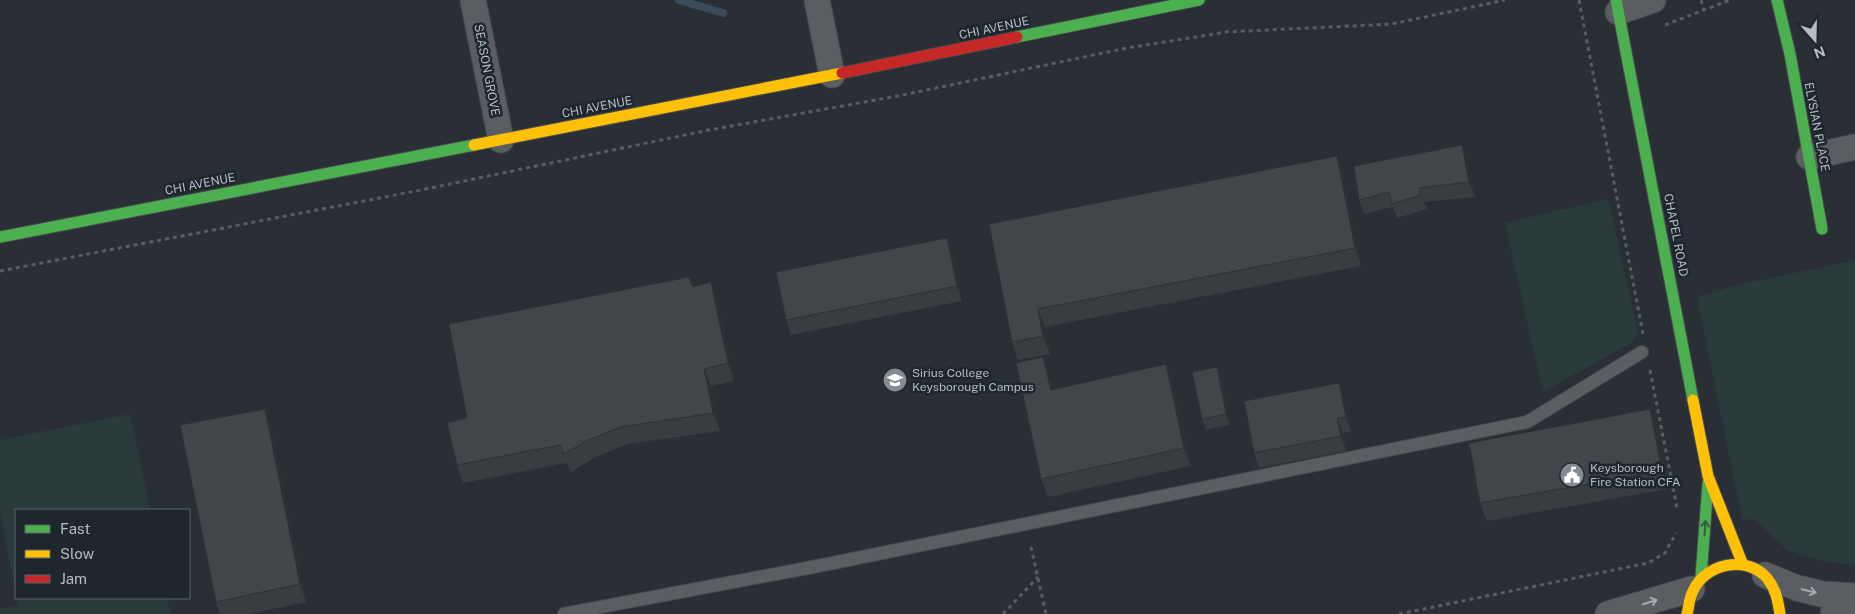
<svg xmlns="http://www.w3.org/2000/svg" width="1855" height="614" font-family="'Public Sans',sans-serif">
	<rect width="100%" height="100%" fill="#2a2f35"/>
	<path fill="#2b3b3b" d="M1608,199L1638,332L1631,343L1543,392L1505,223Z
		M1855,260V565L1825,562L1787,550L1756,520L1742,519L1697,297L1733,286Z
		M130,414L150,510H16V593L0,511V440Z
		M17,598H167L171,614H0V609L19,606Z"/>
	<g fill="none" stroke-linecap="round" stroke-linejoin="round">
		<path stroke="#3b4b5c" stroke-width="8" d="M679,0L723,13"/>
		<defs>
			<path id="lane" d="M564,614L823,565L1527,422L1642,352"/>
			<path id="street" d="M473,0L501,140
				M817,0L832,75
				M1618,12L1653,0
				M1809,157L1855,147
				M1765,575L1797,588L1822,594L1855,596
				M1608,614L1692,589
				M1833,614L1855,609"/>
			<path id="fast" d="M1616,0L1693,400
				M1777,0L1790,54L1822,229
				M1017,37L1199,0
				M0,237L474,145
				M1701,577L1708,483"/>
			<path id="slow" d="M474,145L842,73
				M1693,400L1708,476L1743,565
				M1687,614C1689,607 1689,598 1693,591C1705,564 1746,554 1767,578C1776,589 1778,601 1780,614"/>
			<path id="jam" d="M842,73L1017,37"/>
		</defs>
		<use href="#lane" stroke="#484b50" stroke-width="14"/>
		<use href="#street" stroke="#484b50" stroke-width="27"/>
		<use href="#fast" stroke="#484b50" stroke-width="13"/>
		<use href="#slow" stroke="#484b50" stroke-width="13"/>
		<use href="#jam" stroke="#484b50" stroke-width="13"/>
		<path stroke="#585d60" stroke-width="3" stroke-dasharray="4 4" stroke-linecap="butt" d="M1579,0L1643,334
			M1701,0L1704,10
			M1665,25L1730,0
			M0,271L426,189L709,130L898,96L1127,48L1226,32L1392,24L1505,0
			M1650,370L1677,508
			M1031,547L1046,614
			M1003,614L1038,577
			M1399,614L1648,563L1665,553L1676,533"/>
		<use href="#lane" stroke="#5a5e63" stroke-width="12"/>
		<use href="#street" stroke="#5a5e63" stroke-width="25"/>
		<use href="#fast" stroke="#4caf50" stroke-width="11"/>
		<use href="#slow" stroke="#ffc107" stroke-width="11"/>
		<use href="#jam" stroke="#c62828" stroke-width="11"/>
	</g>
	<path fill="#393c40" d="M1337,156L1343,174L1361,266L1045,327L1050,354L1018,360L1012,342L989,224Z
		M1468,160L1475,197L1424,202L1427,209L1397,218L1393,207L1364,214L1359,200Z
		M953,253L962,301L791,335L786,320Z
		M689,277L693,286L718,300L734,381L711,386L720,431L627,444L594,458L571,472L567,463L463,483L457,465L467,418Z
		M1217,367L1221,377L1230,425L1206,430L1202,419Z
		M1050,375L1053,389L1173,382L1191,466L1048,497L1041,479Z
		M1344,397L1351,432L1343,433L1346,451L1259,468L1254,453Z
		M265,409L271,426L306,602L249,614H220L216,602Z
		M1657,427L1668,489L1487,521L1480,503Z"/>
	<path fill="#2e3134" d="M1462,145L1468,160L1475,197L1469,182Z
		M1337,156L1343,174L1361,266L1355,248Z
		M947,238L953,253L962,301L957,286Z
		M711,282L718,300L734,381L728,363Z
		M1038,309L1045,327L1050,354L1043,336Z
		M1043,357L1050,375L1057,407L1051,390Z
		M1166,364L1173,382L1191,466L1184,448Z
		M1217,367L1221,377L1230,425L1226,414Z
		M704,369L711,386L720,431L713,413Z
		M1339,383L1344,397L1351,432L1346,417Z
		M265,409L271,426L306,602L300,584Z
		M1650,409L1657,427L1668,489L1662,471Z
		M1337,419L1343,433L1346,451L1341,436Z"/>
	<path fill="#42464b" stroke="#2e3134" d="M1462,145L1469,182L1419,188L1421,195L1392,204L1389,192L1359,200L1354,166Z
		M1337,156L1355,248L1038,309L1043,336L1012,342L989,224Z
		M947,238L957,286L786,320L776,272Z
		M689,277L692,287L711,282L728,363L704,369L713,413L621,427L588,440L564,454L560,445L457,465L447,423L467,418L449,324Z
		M1043,357L1051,390L1166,364L1184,448L1041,479L1016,363Z
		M1217,367L1226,414L1202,419L1192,372Z
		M1339,383L1346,417L1337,419L1341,436L1254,453L1244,401Z
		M265,409L300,584L216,602L180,425Z
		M1650,409L1662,471L1480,503L1469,443Z"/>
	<defs><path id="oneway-shaft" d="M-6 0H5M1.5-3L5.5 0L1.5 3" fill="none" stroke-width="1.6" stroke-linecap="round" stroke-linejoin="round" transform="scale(1.25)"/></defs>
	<use stroke="#305d3c" href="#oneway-shaft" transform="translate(1705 528) rotate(-86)"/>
	<g stroke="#a3a9b1">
		<use href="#oneway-shaft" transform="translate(1809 591) rotate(14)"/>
		<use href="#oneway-shaft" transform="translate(1650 602) rotate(-17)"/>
	</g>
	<defs>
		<symbol id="school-disc" viewBox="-11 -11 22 22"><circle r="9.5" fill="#848b93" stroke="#1e262e"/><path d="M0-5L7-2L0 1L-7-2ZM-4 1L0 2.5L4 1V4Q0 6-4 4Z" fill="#fff"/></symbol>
		<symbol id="civic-disc" viewBox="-11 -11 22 22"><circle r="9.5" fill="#848b93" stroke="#1e262e"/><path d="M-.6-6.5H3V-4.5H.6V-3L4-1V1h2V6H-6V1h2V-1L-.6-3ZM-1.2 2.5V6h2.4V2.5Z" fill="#fff"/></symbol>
	</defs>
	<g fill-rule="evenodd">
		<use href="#school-disc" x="881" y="366" width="28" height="28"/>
		<use href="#civic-disc" x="1558" y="461" width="28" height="28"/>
	</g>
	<g text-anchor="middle" stroke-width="5" stroke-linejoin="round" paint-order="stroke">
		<g font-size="12" fill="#b5bcc5" stroke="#1e262e">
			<text transform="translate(994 28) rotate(-12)" y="4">CHI AVENUE</text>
			<text transform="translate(487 70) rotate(79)" y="4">SEASON GROVE</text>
			<text transform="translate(597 107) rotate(-11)" y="4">CHI AVENUE</text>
			<text transform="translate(1817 127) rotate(79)" y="4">ELYSIAN PLACE</text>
			<text transform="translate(200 184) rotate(-11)" y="4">CHI AVENUE</text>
			<text transform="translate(1676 235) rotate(79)" y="4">CHAPEL ROAD</text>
		</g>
		<g font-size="12" fill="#b5bcc5" stroke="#1e262e" text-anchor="start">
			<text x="912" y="377">Sirius College<tspan x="912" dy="14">Keysborough Campus</tspan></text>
			<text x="1590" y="472">Keysborough<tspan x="1590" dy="14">Fire Station CFA</tspan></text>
		</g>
	</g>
	<rect x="15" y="509" width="175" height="90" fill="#1e262e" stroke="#5a626a"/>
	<rect x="25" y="525" width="25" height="8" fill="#4caf50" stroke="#5a626a"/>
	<text x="60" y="534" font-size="15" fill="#b5bcc5">Fast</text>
	<rect x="25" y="550" width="25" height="8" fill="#ffc107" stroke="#5a626a"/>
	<text x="60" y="559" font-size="15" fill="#b5bcc5">Slow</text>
	<rect x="25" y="575" width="25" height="8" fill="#c62828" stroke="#5a626a"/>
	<text x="60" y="584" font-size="15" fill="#b5bcc5">Jam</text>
	<g transform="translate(1815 40) rotate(160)" stroke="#1e262e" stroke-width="4" paint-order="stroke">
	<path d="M0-4L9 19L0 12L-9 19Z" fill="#b5bcc5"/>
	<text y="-8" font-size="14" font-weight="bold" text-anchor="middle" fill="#b5bcc5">N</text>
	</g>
</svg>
